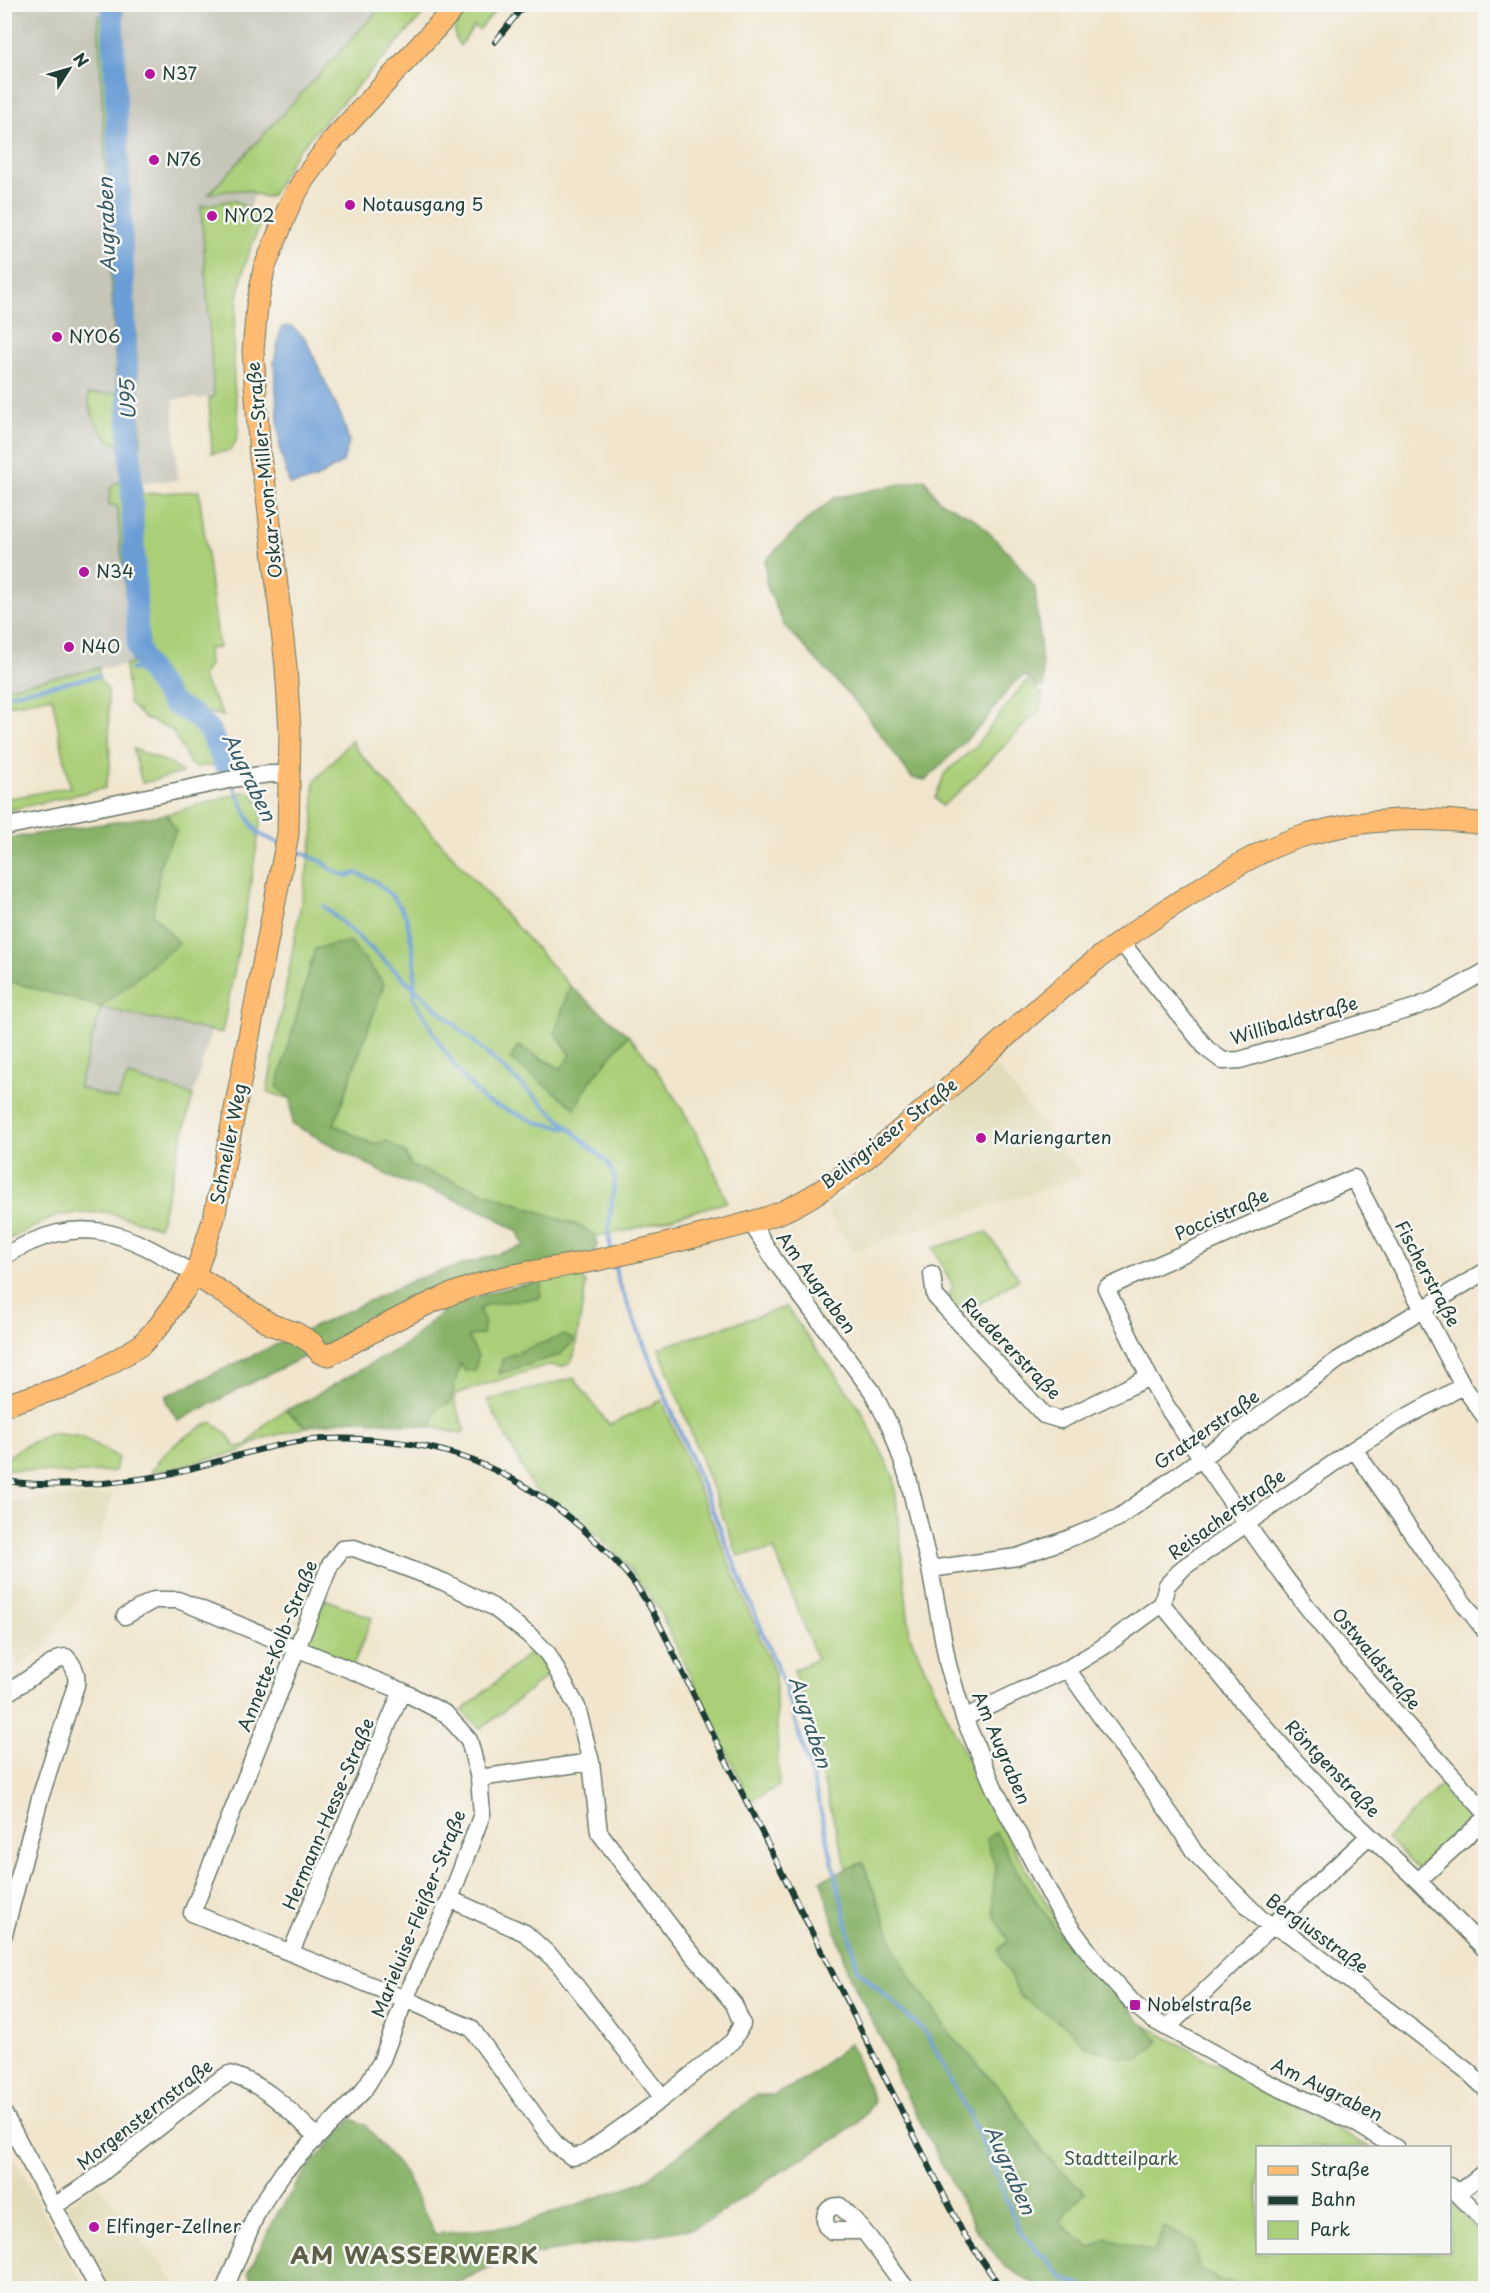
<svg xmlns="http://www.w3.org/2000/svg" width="1490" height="2293" font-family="'Playpen Sans',sans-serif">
	<rect width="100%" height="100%" fill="#f6f6f2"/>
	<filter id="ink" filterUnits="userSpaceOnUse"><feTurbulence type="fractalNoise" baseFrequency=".0167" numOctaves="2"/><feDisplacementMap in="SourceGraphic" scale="12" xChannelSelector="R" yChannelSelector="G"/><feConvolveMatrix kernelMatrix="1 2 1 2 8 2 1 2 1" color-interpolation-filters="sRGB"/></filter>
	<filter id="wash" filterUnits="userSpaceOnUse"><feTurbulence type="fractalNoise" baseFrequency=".008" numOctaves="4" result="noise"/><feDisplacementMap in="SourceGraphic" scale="24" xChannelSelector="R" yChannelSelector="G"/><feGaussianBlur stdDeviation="1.35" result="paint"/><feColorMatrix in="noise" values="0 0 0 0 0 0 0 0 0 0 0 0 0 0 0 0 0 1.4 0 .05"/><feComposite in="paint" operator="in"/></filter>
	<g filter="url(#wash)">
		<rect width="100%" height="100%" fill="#f1e5cd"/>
		<path fill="#e2dcba" d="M995,1065L1083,1176L852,1251L825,1207L853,1188L882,1159Z
			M113,1494L96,1553L75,1603L42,1650L18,1669L5,1619V1507L14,1501Z
			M4,2140L67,2256L85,2288H5Z
			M97,2183L180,2288H109L64,2207Z"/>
		<path fill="#c5c5b8" d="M4,5H401L278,144L219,275L206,278L214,398L173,399L178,480L116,484L132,664L82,671L5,689Z
			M101,1007L211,1031L193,1095L128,1076L117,1100L78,1088Z"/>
		<path fill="#abcf78" stroke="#658656" stroke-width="1.5" d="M108,5H120L141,445C133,445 123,447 116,444C100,438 88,410 88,394L117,393L98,16L108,15Z
			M383,5H425L429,8L295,154L272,195C262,200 259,194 249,191C237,188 221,192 209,194Z
			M471,5H500L479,30L474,26L460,46C447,29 460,18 471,5Z
			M233,200L259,214L261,219C258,234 250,247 246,262C235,301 232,340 234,381C234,401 247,436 229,451L212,453L209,398L214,397L201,206Z
			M119,482H141L142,494L199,491L219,648L208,649L209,664L202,678L224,716L173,704L208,734L221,765L195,767L190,764L172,730L143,717L129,703L125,665L132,664L117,506L109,505C109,495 108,486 119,482Z
			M99,668L100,680L108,689L110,767L105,788L5,811V799L70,787L52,697L5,706V688Z
			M1027,681L1042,694V707L958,793L942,806L935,798L945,773L975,747L1021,687Z
			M351,740L357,750L570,986L555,1032L571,1055L561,1069L519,1046L575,1108L590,1082L628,1035C671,1084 704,1141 727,1202L622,1232L595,1236L584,1228L411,1166L405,1153L372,1144L334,1125L384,984L291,1099L267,1092L314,831V782Z
			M133,749L170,763L182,773L142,783Z
			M243,792L251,793L263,806L248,902L222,1033L101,1008L78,1087L117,1100L128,1076L193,1095L159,1227L105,1212L58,1215L5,1241V980L101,1007L153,914L161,861L176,831L167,814Z
			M987,1232L1019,1279L962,1315L947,1296L953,1287L933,1248Z
			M574,1277L582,1279L586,1283L574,1356L570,1363L562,1367L548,1365L455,1394L454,1400L465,1431L460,1434L432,1427L436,1408L450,1402C455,1382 468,1312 488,1304C503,1299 524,1300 540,1298L542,1281Z
			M786,1307L861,1410L894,1477L910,1636L990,1808L1063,1931L1144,2025L1369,2147L1258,2148V2252H1450V2201L1485,2239V2288H1079L843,1871L847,1869L793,1670L817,1659L774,1549L738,1556L659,1348Z
			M574,1378L609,1425L662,1400L775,1674L779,1786L750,1801L658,1608L630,1569L603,1540L569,1512L533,1488L487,1400Z
			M285,1410L306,1427L261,1439L239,1452L151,1473C162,1449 190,1433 212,1422L227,1434L235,1447L247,1445L265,1424Z
			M52,1433L82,1437L118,1457L115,1471L71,1474L5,1469V1459L24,1446Z
			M325,1599L372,1618L353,1666L304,1645Z
			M541,1643L560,1666L481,1729L462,1711Z
			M1444,1782L1475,1813L1418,1869L1387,1838Z"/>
		<path fill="#88b268" stroke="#54784e" stroke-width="1.5" d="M925,479L938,500L977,520L1015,560L1035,588L1044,686L1037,687L1025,675L1014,682L983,723L926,780L912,778L863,710L784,625L767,587L765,561L802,524L834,498Z
			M167,814L176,831L161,861L153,914L179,943L101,1007L5,980V839Z
			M350,941L384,984L334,1125L372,1144L387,1141L405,1153L411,1166L584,1228L595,1236L597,1245L594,1253L452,1284L247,1385L178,1421L167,1403L166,1396L416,1279L524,1246L518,1232L492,1215L440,1193L395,1179L292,1124L291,1099L277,1087L315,949Z
			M570,986L628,1035L590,1082L575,1108L510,1059L518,1046L561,1069L571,1055L555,1033Z
			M542,1281L540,1298L488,1304L479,1310L485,1322L482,1334L468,1337L478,1356L475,1370L465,1371L460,1364L450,1403L436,1408L432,1427L354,1419L306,1427L285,1410L302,1403L406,1344L450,1305L498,1290Z
			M563,1335L573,1339L574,1341L559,1355L499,1374L503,1358Z
			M996,1832L1023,1881L1059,1934L1159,2041L1138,2061L1085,2047L1072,2031L1020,1996L998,1950L1008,1941L994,1914L992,1894L996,1869L986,1839Z
			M863,1862L897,1953L910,1976L950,2034L1005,2094L1046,2156L1085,2193L1067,2211L1060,2223L1090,2248L1107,2238L1154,2252L1164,2227L1194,2243L1199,2269L1221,2281L1260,2286L1266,2288H1042L1004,2266L974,2226L899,2081L885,2046L848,1974L821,1880Z
			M850,2043L874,2102C852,2136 822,2145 789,2166C758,2186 729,2210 696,2228L506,2259L455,2284L436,2288H259L248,2273L277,2214L306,2170L352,2119L365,2125L405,2174L435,2234L515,2226L644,2181L756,2095H774L804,2080Z"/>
		<path fill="#6a9dd6" stroke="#446d85" stroke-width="1.5" d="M291,326L305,338L343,420L349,442L343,462L314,480L290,485L280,450L274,363L281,327Z"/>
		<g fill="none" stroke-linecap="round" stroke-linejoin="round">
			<path stroke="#6a9dd6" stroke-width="4" d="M114,4L130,445
				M132,482L138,648L146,666L172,703L194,715L210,731L229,776
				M131,670L146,666
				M4,695L99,676
				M232,783L251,823L259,834L279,843
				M291,848L323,862L332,870L346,876L356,873L375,881L395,899L406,916L412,944L415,968L414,998L439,1042L462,1076L485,1101L539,1123L568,1128
				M324,906L608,1163L615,1178L608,1232L611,1249
				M614,1263L618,1281L784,1684L815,1787L858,1970L927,2034L978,2132L1020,2232L1064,2278L1086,2288"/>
			<path stroke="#6a9dd6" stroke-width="22" d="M112,4L138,648L146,666L172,703L194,715L210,731L224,763"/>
		</g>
	</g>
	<g filter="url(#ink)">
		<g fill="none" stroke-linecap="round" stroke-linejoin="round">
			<defs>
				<path id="minor" d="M4,827L238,778L270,774H288
					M1121,942L1207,1049L1223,1061L1240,1060L1413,1008L1436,999L1486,971
					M751,1222L775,1261L872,1391L891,1428L908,1478L930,1569L948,1665L964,1718L995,1790L1060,1913L1098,1964L1135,2005L1153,2020L1264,2081L1354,2122L1396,2148
					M4,1256C82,1210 124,1231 195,1275
					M932,1274L935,1296L1044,1415L1061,1420L1149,1377
					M1486,1418L1463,1386L1354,1178L1106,1288L1149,1377L1165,1404C1217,1481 1271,1563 1329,1635C1379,1696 1433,1754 1486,1813
					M1354,1449L1432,1562L1486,1632
					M354,1548L444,1582L493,1607L529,1635L548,1654L577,1707L591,1762L599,1832L679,1938L734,2004L742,2024L733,2041L663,2098L585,2154L572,2157L557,2146L471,2028L405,1999L192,1913L330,1565L342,1549Z
					M930,1569L1017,1557L1068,1539L1118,1518L1338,1360L1486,1271
					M1162,1604L1241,1700L1297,1763L1341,1809L1418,1881L1486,1950
					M125,1616L154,1600H178L402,1691L446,1714L469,1740L479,1778L482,1814L450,1899L405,1999L381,2062L363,2091L284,2171L258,2210L225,2288
					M1067,1669L1175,1821L1195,1853L1261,1919L1289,1934L1466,2070L1486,2089
					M4,1695L60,1658L66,1657C74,1665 78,1674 76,1685L40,1798L4,1934
					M964,1718L1067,1669L1103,1647L1162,1604L1167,1585L1184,1567L1354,1449L1395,1423L1463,1386
					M479,1778L591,1762
					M1418,1881L1486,1818
					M450,1899L525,1933L558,1963L663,2098
					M291,1952L402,1691
					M1167,2028L1273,1925L1369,1836
					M4,2114L98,2288
					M1450,2186L1486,2222
					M1459,2192L1486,2171
					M53,2207L89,2183L211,2086L229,2074C267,2085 289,2110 317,2137
					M863,2231H832L826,2226C823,2214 827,2206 840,2206C866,2229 885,2261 906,2288"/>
				<path id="major" d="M195,1275L272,1325L296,1333L312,1343L320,1353L329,1355C387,1325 444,1290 509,1276C537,1270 565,1266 593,1261C630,1253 666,1244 702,1235C729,1228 758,1222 784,1211C837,1187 897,1133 942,1094C991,1051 1039,1005 1091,964C1125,937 1162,912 1199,889C1234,867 1269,845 1310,834C1368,817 1426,817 1486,824
					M4,1405L70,1385L91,1375L141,1345L159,1326L195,1275L214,1218L288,834L290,731L286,667L267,496L260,458L253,351L257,306L264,269L290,204L304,179L331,142L458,4"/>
			</defs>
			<use href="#minor" stroke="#68786a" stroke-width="19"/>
			<use href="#major" stroke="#68786a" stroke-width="23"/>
			<use href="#minor" stroke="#fff" stroke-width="16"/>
			<use href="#major" stroke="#ffbb71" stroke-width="21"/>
			<defs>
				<path id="rail" d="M495,42L525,4
					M4,1481C53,1487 104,1485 153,1477C202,1469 248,1449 297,1442C330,1437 364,1438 396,1442C488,1452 565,1503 625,1572C650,1601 665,1635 681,1669C699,1705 716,1741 734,1777C811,1929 887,2081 963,2233L1001,2288"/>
			</defs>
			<use href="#rail" stroke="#1f3d34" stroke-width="6"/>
			<use href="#rail" stroke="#f6f6f2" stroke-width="4" stroke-dasharray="11" stroke-linecap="butt"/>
		</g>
	</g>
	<g fill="#b5179e" stroke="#f6f6f2" stroke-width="2">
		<circle cx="150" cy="74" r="6"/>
		<circle cx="154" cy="160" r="6"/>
		<circle cx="350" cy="205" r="6"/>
		<circle cx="212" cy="216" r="6"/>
		<circle cx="57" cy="337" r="6"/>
		<circle cx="84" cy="572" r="6"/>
		<circle cx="69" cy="647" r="6"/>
		<circle cx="981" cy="1138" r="6"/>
		<rect x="1129" y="1999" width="12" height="12" rx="3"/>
		<circle cx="94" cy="2227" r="6"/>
	</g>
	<g text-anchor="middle" stroke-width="5" stroke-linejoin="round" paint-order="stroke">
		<g font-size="18" fill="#1f3d34" stroke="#f6f6f2" text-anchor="start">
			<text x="162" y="80">N37</text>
			<text x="166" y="166">N76</text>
			<text x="362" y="211">Notausgang 5</text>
			<text x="224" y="222">NY02</text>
			<text x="69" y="343">NY06</text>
			<text x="96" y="578">N34</text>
			<text x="81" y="653">N40</text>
			<text x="993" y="1144">Mariengarten</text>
			<text x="1147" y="2011">Nobelstraße</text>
			<text x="106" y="2233">Elfinger-Zellner</text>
		</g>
		<g font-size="18" fill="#1f3d34" stroke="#f6f6f2">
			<text transform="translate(265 470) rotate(-96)" y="6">Oskar-von-Miller-Straße</text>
			<text transform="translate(1294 1021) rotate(-16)" y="6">Willibaldstraße</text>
			<text transform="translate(889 1134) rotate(-38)" y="6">Beilngrieser Straße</text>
			<text transform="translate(229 1144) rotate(-79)" y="6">Schneller Weg</text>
			<text transform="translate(1222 1215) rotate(-24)" y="6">Poccistraße</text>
			<text transform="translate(1427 1274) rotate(62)" y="6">Fischerstraße</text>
			<text transform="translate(816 1283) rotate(54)" y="6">Am Augraben</text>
			<text transform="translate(1011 1349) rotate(46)" y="6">Ruedererstraße</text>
			<text transform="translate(1207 1430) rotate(-35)" y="6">Gratzerstraße</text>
			<text transform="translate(1227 1515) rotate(-36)" y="6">Reisacherstraße</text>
			<text transform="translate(278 1646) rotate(-68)" y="6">Annette-Kolb-Straße</text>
			<text transform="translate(1376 1659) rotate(50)" y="6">Ostwaldstraße</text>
			<text transform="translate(1001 1748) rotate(67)" y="6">Am Augraben</text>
			<text transform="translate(1332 1769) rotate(46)" y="6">Röntgenstraße</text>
			<text transform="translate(329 1814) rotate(-67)" y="6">Hermann-Hesse-Straße</text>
			<text transform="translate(419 1914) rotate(-68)" y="6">Marieluise-Fleißer-Straße</text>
			<text transform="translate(1317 1934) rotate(36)" y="6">Bergiusstraße</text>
			<text transform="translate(1327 2090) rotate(26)" y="6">Am Augraben</text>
			<text transform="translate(145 2115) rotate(-38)" y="6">Morgensternstraße</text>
		</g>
		<g font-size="18" fill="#3b5a42" stroke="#f6f6f2">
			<text x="1121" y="2165">Stadtteilpark</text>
		</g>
		<g font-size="20" font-style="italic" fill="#365a65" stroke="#f6f6f2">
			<text transform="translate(107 225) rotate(-92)" y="7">Augraben</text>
			<text transform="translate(128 400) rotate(-92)" y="7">U95</text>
			<text transform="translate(249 777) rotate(64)" y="7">Augraben</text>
			<text transform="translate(810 1722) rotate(72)" y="7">Augraben</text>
			<text transform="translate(1010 2170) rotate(66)" y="7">Augraben</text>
		</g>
		<g font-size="24" font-weight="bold" letter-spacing="1.5" fill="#5e5f48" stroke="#f6f6f2">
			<text x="415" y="2264">AM WASSERWERK</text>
		</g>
	</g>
	<rect width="1490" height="2293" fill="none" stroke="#f6f6f2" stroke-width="24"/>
	<rect x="1256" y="2146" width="195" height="108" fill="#f6f6f2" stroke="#a0aca6" stroke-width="1.5"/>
	<rect x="1268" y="2166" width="30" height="9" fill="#ffbb71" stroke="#a0aca6" stroke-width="1.5"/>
	<text x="1310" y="2176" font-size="18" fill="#1f3d34">Straße</text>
	<rect x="1268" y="2196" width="30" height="9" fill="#1f3d34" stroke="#a0aca6" stroke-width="1.5"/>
	<text x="1310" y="2206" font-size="18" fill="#1f3d34">Bahn</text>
	<rect x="1268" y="2221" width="30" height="18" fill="#abcf78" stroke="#a0aca6" stroke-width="1.5"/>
	<text x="1310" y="2236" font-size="18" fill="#1f3d34">Park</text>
	<g transform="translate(69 69) rotate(53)" stroke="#f6f6f2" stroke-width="4.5" paint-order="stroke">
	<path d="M0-4.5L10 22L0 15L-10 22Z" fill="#1f3d34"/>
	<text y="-9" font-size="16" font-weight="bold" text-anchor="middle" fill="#1f3d34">N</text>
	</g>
</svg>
